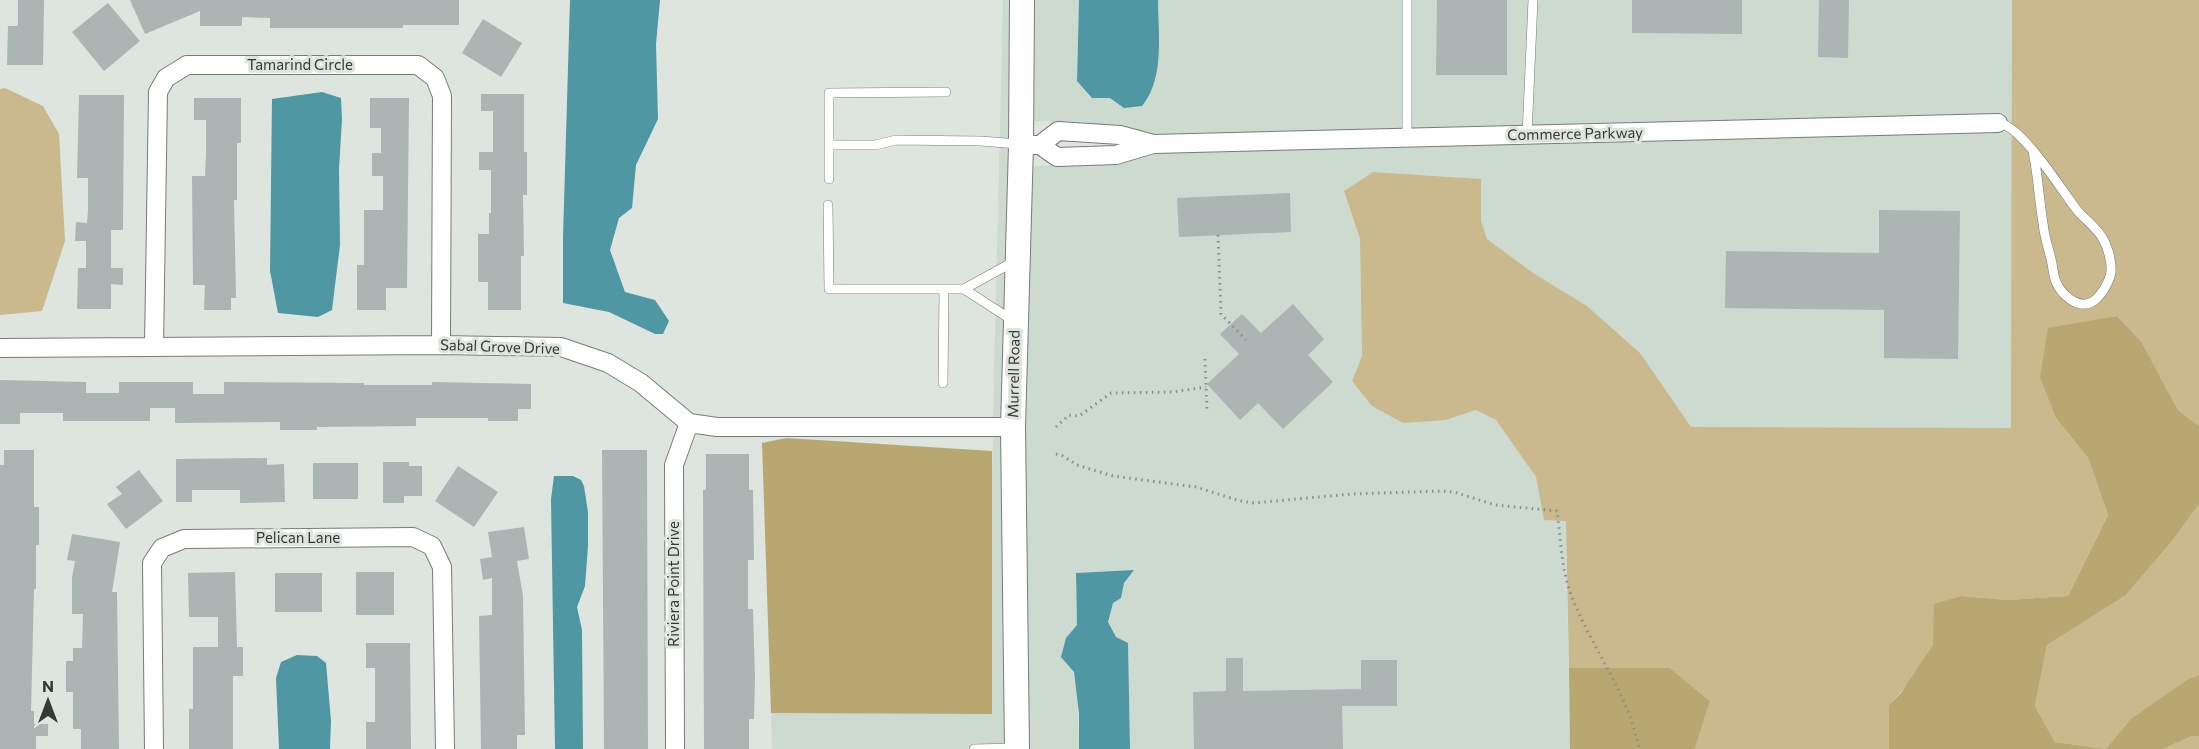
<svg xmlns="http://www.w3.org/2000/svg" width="2199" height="749" font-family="Commissioner,sans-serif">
	<rect width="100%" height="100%" fill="#dee5df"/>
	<path fill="#cddacf" d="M1003,0H1013L1005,417L993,418Z
		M1030,0H1079L1077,81L1092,98H1110L1156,79L1158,0H2012V428L1690,427L1640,353L1587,306L1533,273L1487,239L1481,222V179L1373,172L1344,191L1360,239L1362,356L1352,381L1446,420L1476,410L1496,420L1536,477L1544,520H1566L1570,749H1130L1128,644L1116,637L1108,622L1113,603L1121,598L1124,583L1134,570L1076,573L1077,625L1066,638L1077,694L1079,749H1025L1022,427L1029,166L1120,163L1160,153L2006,132L2005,114L1159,135V133L1153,135L1083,122L1029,121Z
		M993,436H1006L1009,749H772L771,713H992L991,519Z"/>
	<path fill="#c9b98c" d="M2012,0H2199V426L2178,410L2141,341L2117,316L2097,320L2056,418L2088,458L2108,515L2068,596L2007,600L1962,596C1940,633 1920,675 1889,705V749H1695L1710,701L1670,668H1569L1566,521L1544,520L1536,477L1496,420L1476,410L1446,420L1403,423L1372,406L1352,381L1362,356L1360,239L1344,191L1373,172L1481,179V221L1487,239L1533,273L1587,306L1640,353L1691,427L2011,428Z
		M5,88L43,106L59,134L65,241L42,311L0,315V89Z
		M2199,504V675L2188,679L2132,719L2106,749L2055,742L2035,706L2047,645L2125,596L2173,540Z
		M2192,736H2199V749H2163Z"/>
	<path fill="#b9a771" d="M2117,316L2141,341L2178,410L2199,426V504L2173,540L2125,596L2047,645L2035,706L2055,742L2106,749L2131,719L2188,679L2199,675V736H2192L2163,749H1889V705L1901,693L1933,645L1934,604L1962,596L2007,600L2068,596L2108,515L2088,458L2056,418L2040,377L2048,328Z
		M786,438L992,451V714L771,713L762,443Z
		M1569,668H1670L1710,701L1695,749H1570Z"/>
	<path fill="#4f97a2" d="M570,0H660L656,44L658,119L636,165L632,208L619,218L610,250L625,292L655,300L669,321L663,334H655L609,312L563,303V237Z
		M1079,0H1158C1158,34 1165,78 1142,106L1124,108L1110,98H1092L1077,81Z
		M322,92L341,98L342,119L339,169L340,245L332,310L318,317L278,313L270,271L272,99Z
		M573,476L581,480L584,486L588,512V546L585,586L577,607L582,630L583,749H555L551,499L554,476Z
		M1134,570L1124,583L1121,598L1113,603L1108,622L1116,637L1128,643L1130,749H1079V714L1074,672L1061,657L1066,638L1077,625L1076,573Z
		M297,655L317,656L326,663L331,721L330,749H279L276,678L281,662Z"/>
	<path fill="#abb5b3" d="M18,0H44L43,65H7L8,26H18Z
		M130,0H459V25H403V28H270V18L242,17V26H200V11L145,34Z
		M1437,0H1507V75H1436Z
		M1632,0H1742V34L1632,33Z
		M1819,0H1849L1848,58L1818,57Z
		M108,3L140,41L104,71L72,32Z
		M483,19L522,43L501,77L462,53Z
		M481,94H524V152H527V195H523L524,256H521V310H488V282H478V234H489V213H491V170H479V152H493V111H481Z
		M79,95H124L123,230H111V268H123V285L111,284V309H77L78,268H86V241H75L76,222L87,223L88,210V178H77Z
		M194,98H241V143H237V200H234L236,298H231V310H204L205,285H193L192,176H205L206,152V120H194Z
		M370,98H409L407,288H386V310H357V265H364V210H383V176H372V153H381V128H370Z
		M1290,193L1291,232L1179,237L1177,198Z
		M1879,210L1960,211L1958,359L1884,358V310L1725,308L1726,251L1879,253Z
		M1293,304L1324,339L1308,355L1333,382L1283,429L1258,403L1240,420L1207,384L1239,354L1220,334L1242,314L1261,333Z
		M0,380L86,382V393H119V382H193V394H224V382L364,383V385H432V382L531,384V409H518V421H488V418H416V426L317,427V430H280V422L175,423V408H150V421H63V413H20V424H0Z
		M4,450H34V507H39V545H36V589H34L31,711H34V724H48V736H36V749H0V465H4Z
		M602,450H647L648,749H604Z
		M706,454H749V490H753L754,560H748V609H753L755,679L754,719H749V749H704L703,490H706Z
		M267,458V465L284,464L285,502L240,503V490H192V502H176V459Z
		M383,462H409V466H422V496H404V503H383Z
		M313,463H358V499H313Z
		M458,466L498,492L474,527L435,501Z
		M139,470L163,501L126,529L107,504L122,494L116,487Z
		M524,527L529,559L517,561L523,596L525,735H517V749H481L479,616L492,615V578L483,580L480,559L492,557L488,532Z
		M72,534L120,542L112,592H117L119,749H81V729H73V692H66V661H73V648H82L83,614H72V578L75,561L67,560Z
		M235,572L237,647H243V676H233V749H189V709H193V647H218V617H189L188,573Z
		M356,572H394V615H356Z
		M275,573H322V612H275Z
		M366,643H410L411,749H366V722H375V668H366Z
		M1226,658H1243V691L1361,689V660H1397V706H1342L1343,749H1194L1193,692L1226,691Z"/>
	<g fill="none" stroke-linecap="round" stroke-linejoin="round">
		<defs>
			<path id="lane" d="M1407,0V138
				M946,92L829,93V145H875L896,140L981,141L1019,144
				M1998,123C2021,124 2062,191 2077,210C2085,220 2099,229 2104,241C2108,248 2112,263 2111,272C2110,281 2100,298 2092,302C2078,310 2061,294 2056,282C2053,275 2053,266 2051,259C2048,247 2044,235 2043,223C2039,199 2038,175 2033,151
				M1527,135L1533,0
				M829,145V179
				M828,205L829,289H964L1015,261
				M964,289L1015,322
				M943,383L944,289
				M974,749L1017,748"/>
			<path id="street" d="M1031,145H1040L1057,157L1116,155L1153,144
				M1040,145L1058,131L1120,135L1153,144L1998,123
				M154,347L158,92L166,78L187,65H418L435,78L442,96L441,345
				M0,348L441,345L561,347L608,363L641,383L689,423L717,427H1013
				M154,749L152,563L162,548L184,539L413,537L432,546L442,567L445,749
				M675,749L674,465L689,423"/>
			<path id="secondary" d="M1017,749L1013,427L1021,145L1022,0"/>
		</defs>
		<use href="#lane" stroke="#767d77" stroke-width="10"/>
		<use href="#street" stroke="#767d77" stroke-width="20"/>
		<use href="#secondary" stroke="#767d77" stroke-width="26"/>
		<path stroke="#8a8f8b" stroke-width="3" stroke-dasharray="1.5 4.5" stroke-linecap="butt" d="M1218,235L1221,314L1246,340
			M1205,359L1207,411
			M1056,427L1069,415L1079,416L1111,393L1172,392L1206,387
			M1056,454L1063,456L1077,465L1113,476L1196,487L1240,501L1254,503L1351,494L1442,491L1454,492L1495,505L1557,511C1561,539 1561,570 1572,597C1592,649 1629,694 1639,749"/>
		<use href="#lane" stroke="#fff" stroke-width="9"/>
		<use href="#street" stroke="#fff" stroke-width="18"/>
		<use href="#secondary" stroke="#fff" stroke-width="24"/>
	</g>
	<g text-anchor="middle" stroke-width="6" stroke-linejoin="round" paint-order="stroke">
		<g font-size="15" fill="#363836" stroke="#dee5df">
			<text x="300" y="70">Tamarind Circle</text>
			<text transform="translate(1575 134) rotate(-1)" y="5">Commerce Parkway</text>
			<text transform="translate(500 347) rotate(2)" y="5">Sabal Grove Drive</text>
			<text transform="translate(1014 374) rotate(-89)" y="5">Murrell Road</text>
			<text x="298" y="543">Pelican Lane</text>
			<text transform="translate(674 584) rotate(-90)" y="5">Riviera Point Drive</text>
		</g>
	</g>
	<g transform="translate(48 701)" stroke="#dee5df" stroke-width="4.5" paint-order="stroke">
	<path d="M0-4.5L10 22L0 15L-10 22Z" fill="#363836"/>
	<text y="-9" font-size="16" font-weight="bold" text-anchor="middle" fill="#363836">N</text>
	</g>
</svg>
